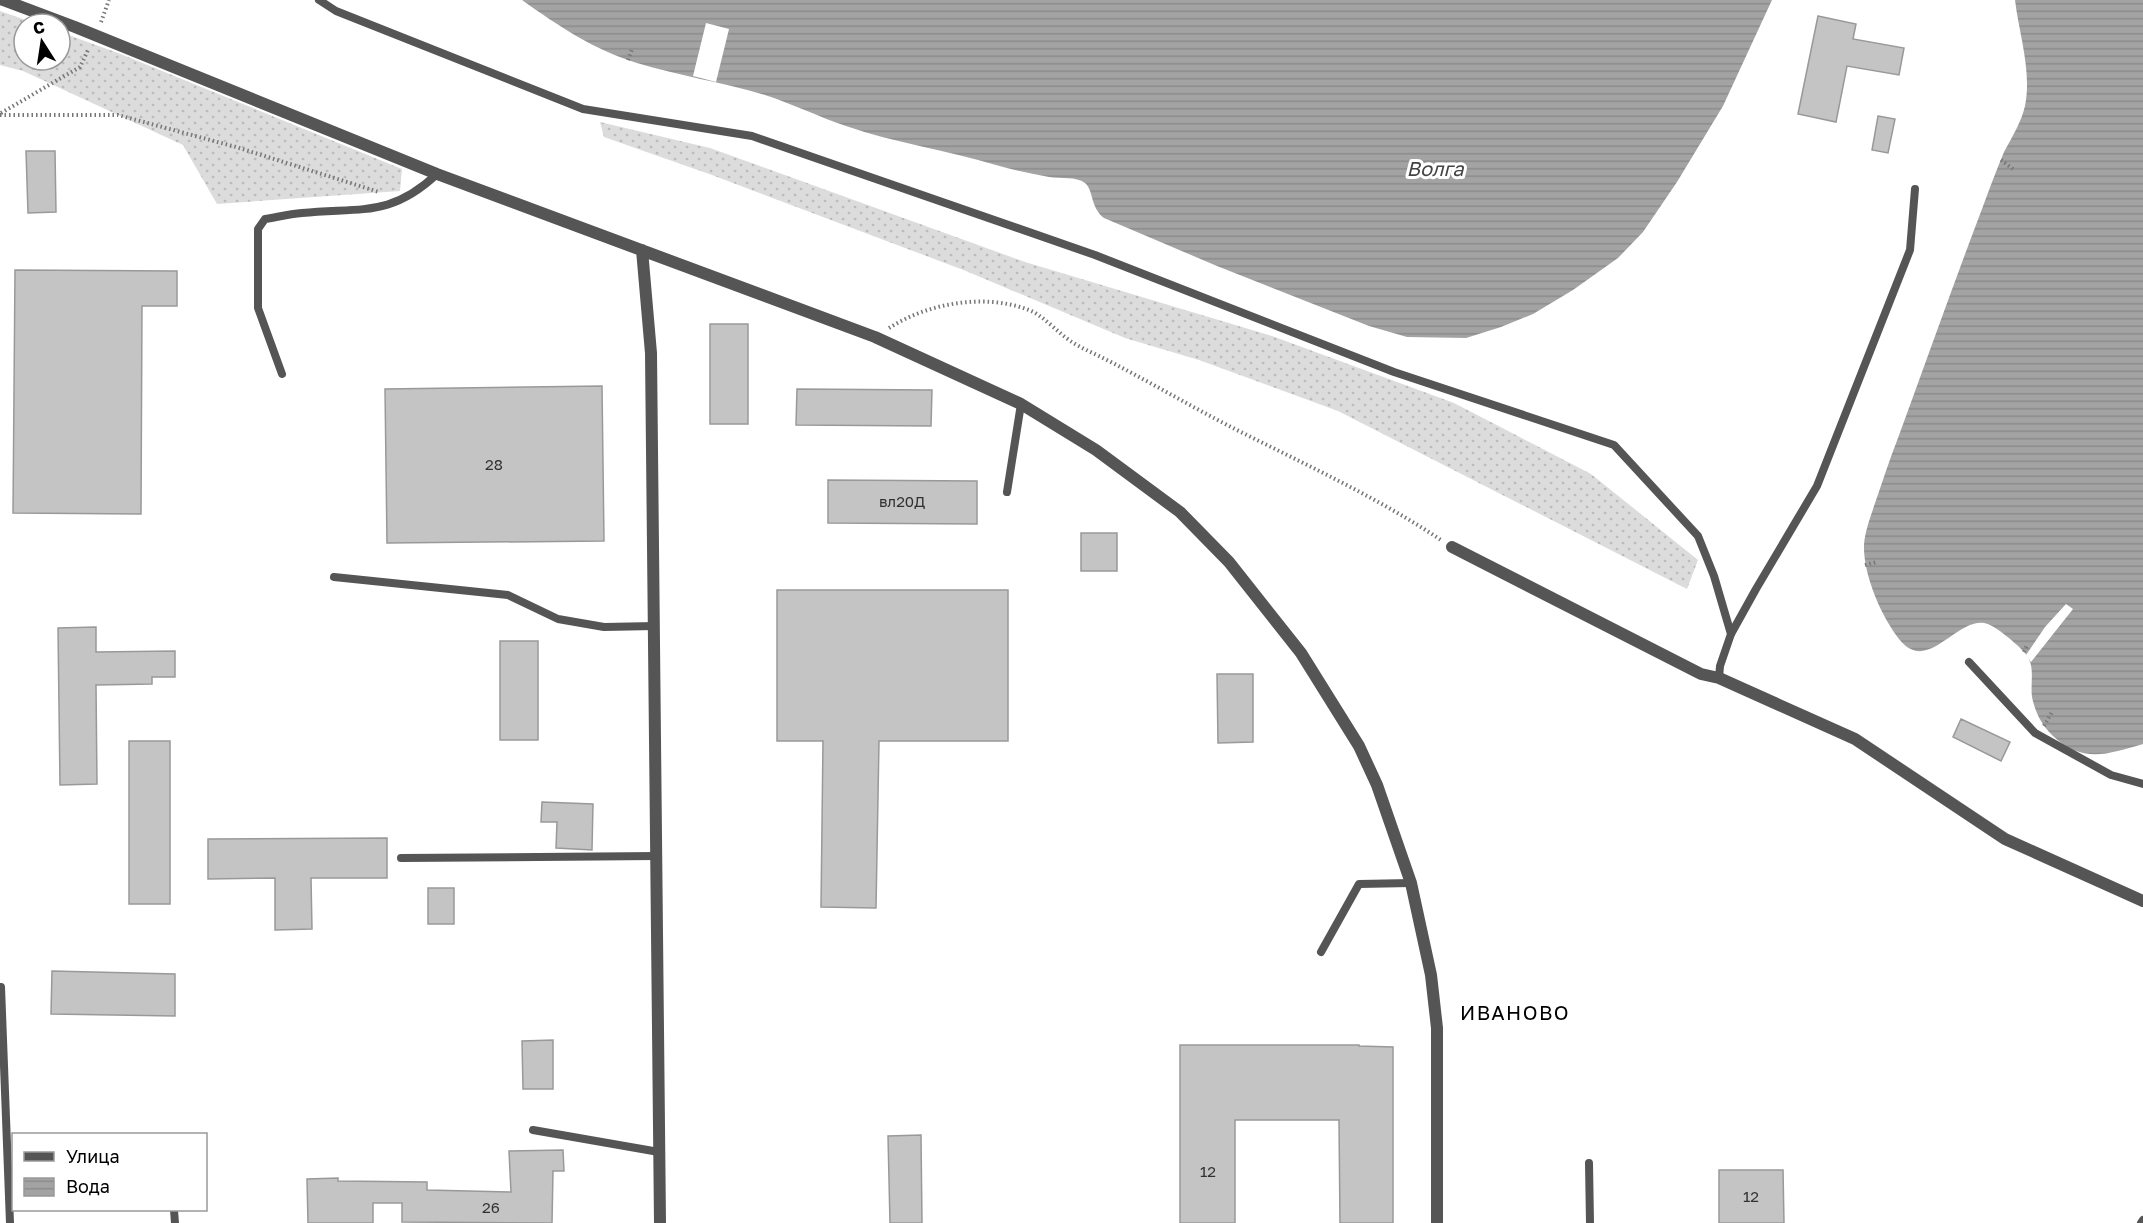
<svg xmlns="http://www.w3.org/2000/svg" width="2143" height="1223" font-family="'Golos Text',sans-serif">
	<defs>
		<pattern id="grass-dots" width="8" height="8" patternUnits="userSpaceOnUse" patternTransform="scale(1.5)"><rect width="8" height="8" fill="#dcdcdc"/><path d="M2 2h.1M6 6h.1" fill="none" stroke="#bbb" stroke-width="1.8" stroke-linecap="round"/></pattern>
		<pattern id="water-rules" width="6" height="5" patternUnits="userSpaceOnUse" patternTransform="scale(1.5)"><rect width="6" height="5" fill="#a3a3a3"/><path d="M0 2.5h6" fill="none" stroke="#8b8b8b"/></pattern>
	</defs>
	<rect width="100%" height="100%" fill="#fff"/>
	<path fill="url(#grass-dots)" d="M0,11L37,24H24V60H60V32L118,53L402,169L400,191L217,204L183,145L23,71L0,65Z
		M600,122L710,148L1025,262L1272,336L1454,403L1591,474L1698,560L1687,589L1338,411L1199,360L1125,338L966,271L712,175L604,137Z"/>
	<path fill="url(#water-rules)" d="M522,0H1772L1723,106L1677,182L1643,232L1618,258L1573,290L1533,314L1501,327L1466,338L1407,337L1369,326L1217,266L1104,218C1090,207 1094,191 1085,183C1076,176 1060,179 1049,177C1031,174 1013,170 996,165C946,150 895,143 846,126C819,117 793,104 765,95C723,82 679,76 637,63C596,51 557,25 522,0Z
		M2015,0H2143V744C2108,754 2083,764 2053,736C2042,726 2035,712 2032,697C2030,681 2036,666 2025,653C2018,645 1994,624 1984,623C1955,619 1927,675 1899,639C1881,616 1863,574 1864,545C1865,531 1870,519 1874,506C1882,483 1889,461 1898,438C1926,362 1953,285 1982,209C1989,190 1996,171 2004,152C2012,137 2021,123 2025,106C2032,71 2019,34 2015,0Z"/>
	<path fill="#fff" d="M706,23L729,29L716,82L693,76Z
		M2066,604L2073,609L2031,662L2026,655L2045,627Z"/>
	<path fill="#c4c4c4" stroke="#999" stroke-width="1.5" d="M1818,16L1856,24L1853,39L1904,48L1899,75L1847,66L1836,122L1798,114Z
		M1878,116L1895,119L1888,153L1872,150Z
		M26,151H55L56,212L28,213Z
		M15,270L177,271V306H142L141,514L13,513Z
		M710,324H748V424H710Z
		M602,386L604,541L387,543L385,389Z
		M797,389L932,390L931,426L796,425Z
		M828,480L977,481V524L828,523Z
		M1081,533H1117V571H1081Z
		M777,590H1008V741H879L876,908L821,907L823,741H777Z
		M96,627V652L175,651V677H152V684L96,685L97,784L60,785L58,628Z
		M500,641H538V740H500Z
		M1217,674H1253V742L1218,743Z
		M1961,719L2010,742L2001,761L1953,737Z
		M129,741H170V904H129Z
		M542,802L593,804L592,850L556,848L557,822H541Z
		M387,838V878H311L312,929L275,930V878L208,879V839Z
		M428,888H454V924H428Z
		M52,971L175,974V1016L51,1014Z
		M553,1040V1089H523L522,1041Z
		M1180,1045H1359V1046L1393,1047V1223H1340L1339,1120H1235V1223H1180Z
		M921,1135L922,1223H890L888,1136Z
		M563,1150L564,1171H553L552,1223L402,1222V1203H373V1223H308L307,1179L338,1178V1181L427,1182V1190L511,1192L509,1151Z
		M1719,1170H1783L1784,1223H1719Z"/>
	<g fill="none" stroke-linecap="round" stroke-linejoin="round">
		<path stroke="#777" stroke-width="4" stroke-dasharray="1.5 3" stroke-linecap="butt" d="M101,22L109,0
			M628,60L632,49
			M1,113L80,67L89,48
			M0,115H118L236,147L379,192
			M2001,160L2013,169
			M889,328C928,303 985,293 1029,310C1043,315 1059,334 1072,342C1081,348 1091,352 1101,357C1145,379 1188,405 1233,428C1304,464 1375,496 1441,540
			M1865,565L1877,562
			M2024,652L2027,645
			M2044,726L2052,712"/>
		<path stroke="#555" stroke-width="8" d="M319,0L336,11L583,109L752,136L1095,255L1394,372L1614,445L1698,536L1714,576L1731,634
			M282,374L258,308V229L265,219C277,217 290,214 302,213C360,207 390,218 437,174
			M1007,492L1021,404
			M334,577L508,595L558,619L604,627L655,626
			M1969,662L2035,733L2111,775L2143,784
			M1719,678L1720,666L1731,634L1756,589L1817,486L1910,250L1915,189
			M401,858L657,856
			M1321,952L1359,884L1411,883
			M1,987L10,1223
			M533,1130L659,1152
			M1589,1163L1590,1223
			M174,1210L175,1223
			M2141,1223L2143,1220"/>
		<path stroke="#555" stroke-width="12" d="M3,0L75,27L437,174L875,337L1021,404L1096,450L1180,512L1229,562L1301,653L1359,746L1377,785L1411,883L1431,975L1437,1028V1223
			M642,250L651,353L660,1223
			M1452,547L1701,674L1719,678L1855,739L2005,839L2143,901"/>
	</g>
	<g text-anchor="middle" stroke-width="6" stroke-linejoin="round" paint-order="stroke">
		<g font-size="15" fill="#313131">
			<text x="494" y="470">28</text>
			<text x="902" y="507">вл20Д</text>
			<text x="1208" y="1177">12</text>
			<text x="1751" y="1202">12</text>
			<text x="491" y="1213">26</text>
		</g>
		<g font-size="20" font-style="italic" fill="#444" stroke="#fff">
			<text x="1435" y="176">Волга</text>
		</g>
		<g font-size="20" letter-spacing="1.5" fill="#000" stroke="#fff">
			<text x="1515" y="1020">ИВАНОВО</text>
		</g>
	</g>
	<rect x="12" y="1133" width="195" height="78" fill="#ffffff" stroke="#999999" stroke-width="1.5"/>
	<rect x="24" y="1152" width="30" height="9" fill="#555555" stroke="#999999" stroke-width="1.5"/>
	<text x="66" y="1163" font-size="18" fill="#000000">Улица</text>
	<rect x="24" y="1178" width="30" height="18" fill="url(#water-rules)" stroke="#999999" stroke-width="1.5"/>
	<text x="66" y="1193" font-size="18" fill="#000000">Вода</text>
	<g transform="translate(42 42) rotate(348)"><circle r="28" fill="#ffffff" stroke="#999999" stroke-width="1.5"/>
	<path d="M0-4.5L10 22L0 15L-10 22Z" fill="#000000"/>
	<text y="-9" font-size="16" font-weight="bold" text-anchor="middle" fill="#000000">С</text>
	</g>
</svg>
